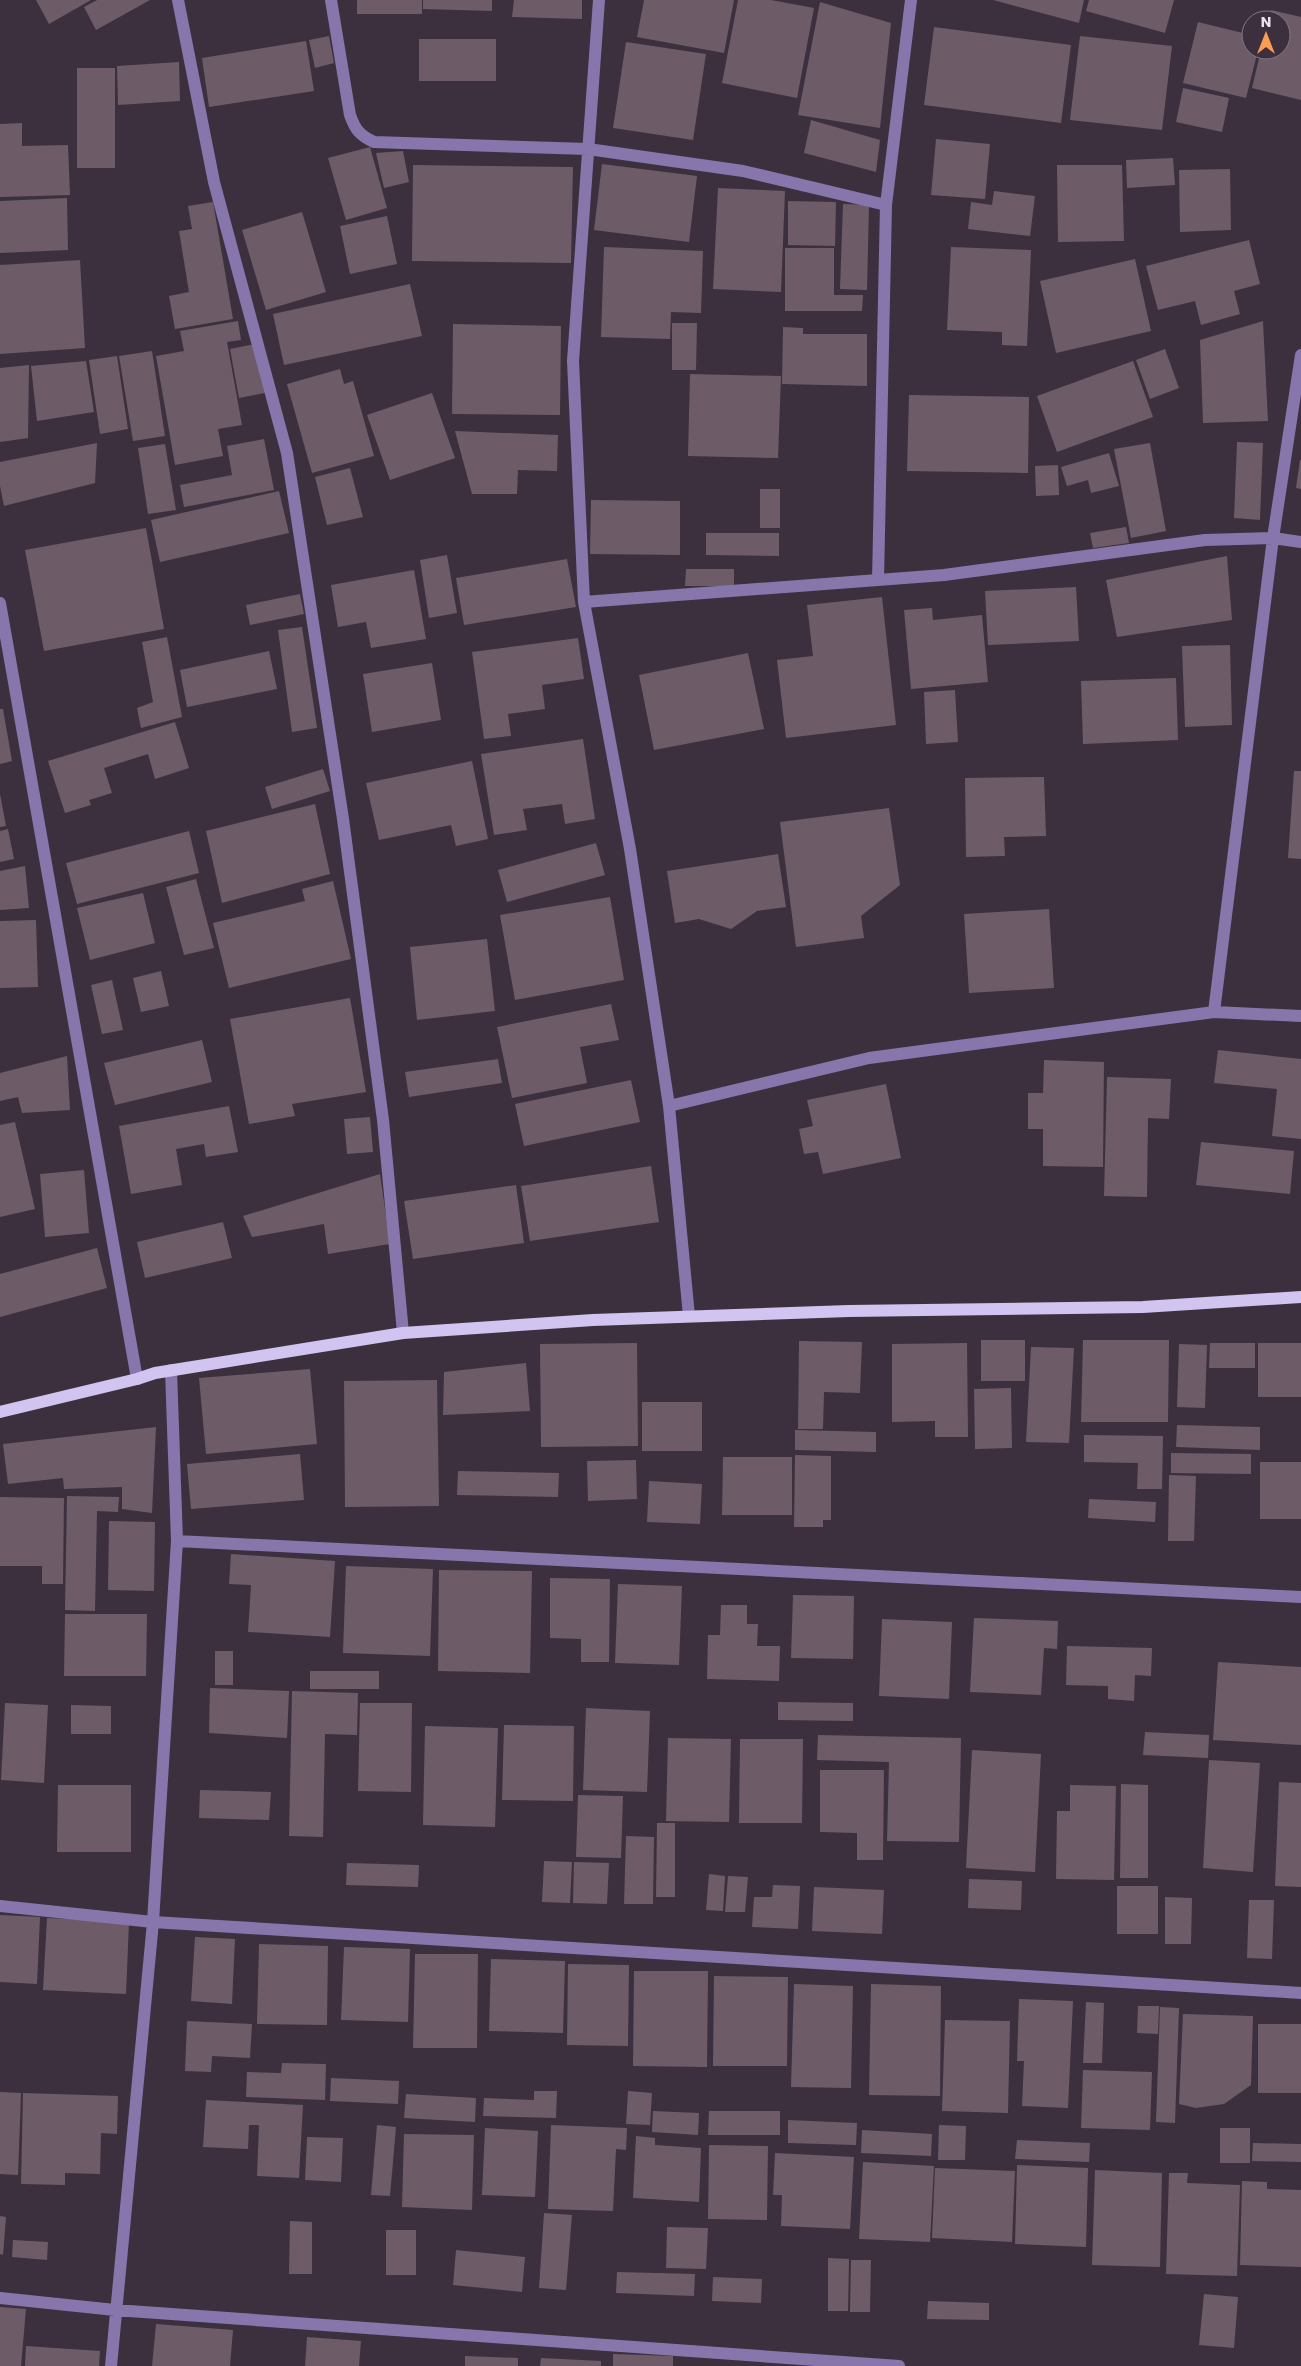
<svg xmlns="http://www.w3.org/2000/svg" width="1301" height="2366" font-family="Poppins,sans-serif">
	<rect width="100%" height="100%" fill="#3c303f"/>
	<path fill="#6d5b68" d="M36,0H91L49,24Z
		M97,0H150L96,30L84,7Z
		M357,0H422V14H357Z
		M423,0H492V11L423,9Z
		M514,0H582V19L512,17Z
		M644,0H734L724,53L637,37Z
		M738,0H771L814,8L797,98L722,83Z
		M993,0H1084L1079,23Z
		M1089,0H1174L1165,33L1086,11Z
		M820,2L891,23L880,128L798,115Z
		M1271,10L1301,17V100L1252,88L1261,50H1281V20H1268Z
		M1198,22L1251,35V50H1258L1246,98L1183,83Z
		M934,27L1071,45L1061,123L924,105Z
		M329,36L334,63L315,68L309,40Z
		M1080,36L1172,46L1162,130L1070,120Z
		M419,39H496V81H419Z
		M306,41L314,91L209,107L202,58Z
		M626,42L706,54L693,140L613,128Z
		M179,62L180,101L118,105L117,66Z
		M77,68H115V168H77Z
		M1183,88L1229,98L1222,132L1176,122Z
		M811,120L880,140L876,172L804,153Z
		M22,123V146L68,145L70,195L0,197V124Z
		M936,139L990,144L985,199L931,195Z
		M370,147L387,208L346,220L328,158Z
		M403,151L409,182L384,188L376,153Z
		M1173,158L1175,185L1127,188L1126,160Z
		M602,164L697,176L689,242L594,230Z
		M413,165L573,167L571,263L412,261Z
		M1057,165H1122L1124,241L1058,242Z
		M1230,169L1231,230L1180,232L1179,170Z
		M718,188L785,191L781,292L713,289Z
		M994,191L1035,196L1030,236L968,229L971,202L992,205Z
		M67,198L68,250L0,253V201Z
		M788,201L836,202L835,246L788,245Z
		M213,202L233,319L175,329L169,296L189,292L179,231L192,229L188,206Z
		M843,204L869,205L867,290L840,289Z
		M302,212L326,292L266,310L242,230Z
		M387,216L397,264L350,274L340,226Z
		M1249,240L1260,284L1234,291L1240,314L1201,325L1195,301L1158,310L1146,266Z
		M604,247L703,251L701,313L671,312L670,339L601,337Z
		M951,247L1031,250L1027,346L1002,345V332L947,330Z
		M785,248H834V295H863L862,311H785Z
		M1135,259L1151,331L1056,353L1040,281Z
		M80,260L85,348L0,354V265Z
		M410,284L422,336L284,365L273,314Z
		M238,321L241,340L227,342L242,425L218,429L223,456L175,465L156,356L184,351L180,331Z
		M1263,321L1268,421L1203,423L1200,340Z
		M672,323H697L696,370H672Z
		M453,324L561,326L560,415L452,414Z
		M783,327L803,328V334H867V386L782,384Z
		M255,344L265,393L239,398L230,349Z
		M1165,349L1179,388L1150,399L1136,360Z
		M152,351L165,436L133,441L119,356Z
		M117,356L128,429L100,434L89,360Z
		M86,361L94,412L37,421L31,366Z
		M1133,361L1153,417L1057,452L1037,396Z
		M29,365L28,438L0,442V368Z
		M340,369L344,384L353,381L374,456L312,473L287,384Z
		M690,374L781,376L778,458L688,456Z
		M432,393L455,458L390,480L367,415Z
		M909,395L1029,397L1028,473L907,471Z
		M455,431L558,435L557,471L518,470L517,494H472Z
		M264,439L274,490L184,507L180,485L232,475L227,446Z
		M1237,442L1263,443L1260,520L1234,518Z
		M97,443L95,483L4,506L0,486V462Z
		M1150,443L1166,531L1131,538L1114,449Z
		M165,444L176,510L148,514L138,448Z
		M1109,453L1119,486L1091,493L1088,480L1067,486L1061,467Z
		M1300,460H1301V489L1296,488Z
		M1058,465L1059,495L1036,496L1035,466Z
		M350,468L363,517L327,525L315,477Z
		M760,489H780V528H760Z
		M279,491L289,533L160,562L151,520Z
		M591,500L680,501V555L590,554Z
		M1126,527L1129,543L1093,548L1090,533Z
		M146,528L164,629L44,651L25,550Z
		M706,533H779V556L706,555Z
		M447,555L457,613L429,618L420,560Z
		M1227,556L1232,620L1117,637L1106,580Z
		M567,559L576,607L464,625L456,578Z
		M686,569H734V586H685Z
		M414,570L426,639L371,648L366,622L338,627L331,585Z
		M1076,587L1079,641L988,645L985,591Z
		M300,594L304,614L250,625L246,605Z
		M882,597L896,725L786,738L777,660L813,656L807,605Z
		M932,608L933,620L982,615L988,682L911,689L904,610Z
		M302,627L317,728L292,732L278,630Z
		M167,637L182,717L141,728L137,708L153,702L142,642Z
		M578,638L584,679L542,685L545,709L508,714L511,736L484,739L472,652Z
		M1230,645L1232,725L1185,727L1182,646Z
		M269,651L277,689L187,707L180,670Z
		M748,653L764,729L654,750L639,675Z
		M432,663L441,720L372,732L363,674Z
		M1176,678L1178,740L1083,744L1081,681Z
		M955,690L958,742L926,744L924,692Z
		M0,709H3L12,761L0,764Z
		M175,722L189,768L155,779L148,754L104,768L112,793L89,800L91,805L65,813L48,761Z
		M583,739L595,819L565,824L562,804L523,809L527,830L494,835L481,754Z
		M472,761L488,839L456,846L451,825L379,840L366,783Z
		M323,769L330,791L272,809L265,787Z
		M1294,771H1301V859L1288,858Z
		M1044,777L1046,836L1004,837L1005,856L966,857L965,778Z
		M0,794L6,826L0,827Z
		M315,804L330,874L222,903L206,831Z
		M889,808L900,885L861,916L864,938L796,947L780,822Z
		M8,829L14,859L0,862V831Z
		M189,831L199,873L77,904L66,863Z
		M596,843L605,875L507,902L498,870Z
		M778,854L786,907L757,911L731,929L699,919L675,923L667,871Z
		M25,866L29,908L0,910V871Z
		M196,879L214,948L184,955L166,887Z
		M333,881L351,959L229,988L213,923L305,901L302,889Z
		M143,893L155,943L90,960L77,908Z
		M610,897L624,980L515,1000L500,915Z
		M1049,909L1054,988L969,993L964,914Z
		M36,920L38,987L0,988V921Z
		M487,939L495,1011L417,1020L410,947Z
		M161,971L169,1006L141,1012L133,978Z
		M112,980L123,1030L102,1034L91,985Z
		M350,998L366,1092L292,1104L295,1116L249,1124L230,1019Z
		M611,1004L619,1040L580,1047L587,1083L512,1098L497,1027Z
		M202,1040L212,1082L115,1105L104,1063Z
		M1218,1050L1301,1059V1139L1272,1136L1277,1089L1214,1083Z
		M67,1056L70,1110L22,1113L18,1097L0,1101V1073Z
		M498,1059L502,1083L409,1097L405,1072Z
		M1044,1060L1104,1062L1103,1167L1043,1166V1129H1028V1093H1043Z
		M1107,1077L1171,1079L1169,1119L1148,1118L1147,1197L1104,1196Z
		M631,1080L640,1122L524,1146L515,1104Z
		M886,1084L901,1158L823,1174L818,1152L804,1154L799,1129L813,1126L807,1100Z
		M229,1106L238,1152L206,1157L204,1144L176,1149L182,1185L131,1194L119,1126Z
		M370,1117L373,1152L347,1154L344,1119Z
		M15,1122L35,1209L0,1217V1125Z
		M1201,1142L1294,1151L1290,1194L1196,1185Z
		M651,1166L659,1222L530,1241L521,1186Z
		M84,1170L89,1233L45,1237L40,1174Z
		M380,1174L390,1244L328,1254L324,1224L252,1237L243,1216Z
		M516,1185L524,1243L413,1259L404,1201Z
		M223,1222L232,1258L145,1278L137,1242Z
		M97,1248L107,1288L0,1317V1274Z
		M981,1340H1025V1381H981Z
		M1083,1340H1169L1168,1422H1081Z
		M799,1341L862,1342L860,1393L824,1392L823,1429H798Z
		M637,1343L638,1446L541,1447L540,1344Z
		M967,1343L968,1437H935V1421L892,1422V1344Z
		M1210,1343H1255V1368H1209Z
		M1258,1343H1301V1397H1258Z
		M1179,1344L1207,1345L1205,1408L1177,1407Z
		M1031,1347L1074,1348L1069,1443L1026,1442Z
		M526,1363L530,1411L443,1415L444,1372Z
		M310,1369L317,1444L206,1454L199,1378Z
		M437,1380L439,1506L345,1507L344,1381Z
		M1011,1388L1012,1448L975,1449L974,1389Z
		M642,1402H702V1451H642Z
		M1177,1425L1260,1427V1450L1176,1447Z
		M156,1427L152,1513L122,1509V1487L64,1489L63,1478L8,1484L3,1444Z
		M795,1430L876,1432V1452L795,1450Z
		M1084,1435L1163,1436L1162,1489H1137L1138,1463L1084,1462Z
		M1171,1453L1251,1454V1474L1171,1473Z
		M300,1454L304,1500L191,1509L187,1464Z
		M795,1455L831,1456V1520H823V1527H794Z
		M723,1457H792V1515H722Z
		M636,1460L637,1499L588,1501L587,1461Z
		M1260,1462H1301V1519H1260Z
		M458,1471L559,1473L558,1497L457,1495Z
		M1169,1475L1196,1476L1194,1541H1168Z
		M649,1481L702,1484L700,1524L647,1522Z
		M67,1496L119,1497L118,1512L97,1511L95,1611L65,1610Z
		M0,1497L64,1498L63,1584H42V1566H0Z
		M1089,1499L1156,1502L1155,1522L1088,1518Z
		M109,1521L155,1522L154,1591L108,1590Z
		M231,1554L335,1561L330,1637L248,1632L251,1585L229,1584Z
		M346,1566L433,1569L430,1656L343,1653Z
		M439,1570L532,1571L530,1673L438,1671Z
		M550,1578L610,1579L609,1662H581V1639L550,1638Z
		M618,1584L682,1586L679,1665L615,1663Z
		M793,1595L854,1596L853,1659L791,1658Z
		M721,1605H747V1624H758L757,1646H780L779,1681L707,1679L708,1635H720Z
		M65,1614H147L146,1676H64Z
		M974,1618L1058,1621L1057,1649L1044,1648L1041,1695L970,1692Z
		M882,1619L952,1622L949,1699L879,1696Z
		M1067,1646L1152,1648L1151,1676L1135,1675L1134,1701L1108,1699V1686L1066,1685Z
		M215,1651H233V1685H215Z
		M1218,1662L1301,1667V1745L1213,1740Z
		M310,1671H379V1689H310Z
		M210,1688L289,1691L287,1738L209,1733Z
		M292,1691L358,1693L357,1735L325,1734L323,1837L289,1836Z
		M778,1702L853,1703V1721L778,1720Z
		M5,1703L48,1705L44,1783L1,1780Z
		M360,1703H412L411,1792L358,1791Z
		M71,1705L111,1706V1734H71Z
		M586,1708L650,1711L647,1792L583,1790Z
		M504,1725L574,1726L573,1801L502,1800Z
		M425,1726L498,1728L495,1827L423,1825Z
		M1145,1732L1209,1735L1208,1758L1143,1755Z
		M818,1735L961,1738L959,1842L887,1841L889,1762L817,1760Z
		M668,1738L731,1739L729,1822L666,1821Z
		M740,1739H803L802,1823H739Z
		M972,1750L1041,1754L1035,1872L966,1868Z
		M1209,1760L1260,1763L1253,1872L1203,1868Z
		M820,1770H884L883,1860H857V1833L820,1832Z
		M1279,1782L1301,1783V1887L1275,1886Z
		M1121,1784L1148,1785V1878H1120Z
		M58,1785H131V1852H57Z
		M1070,1785L1116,1786L1114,1880L1056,1879L1057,1811H1070Z
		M200,1790L271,1792L269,1820L199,1818Z
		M578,1795L623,1796L621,1858L576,1857Z
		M657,1823H675V1897H656Z
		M626,1836L654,1837L653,1904H624Z
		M544,1861L572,1862L570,1903L542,1902Z
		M574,1862L609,1863L607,1904L573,1903Z
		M347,1863L419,1865L418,1887L346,1885Z
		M709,1874L725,1876L723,1911L706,1910Z
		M728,1876L748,1877L745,1912H725Z
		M969,1879L1022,1881L1021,1910L968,1908Z
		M773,1885L800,1886L798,1929L752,1927L754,1897H772Z
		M1117,1886H1158V1934H1117Z
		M814,1887L884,1890L882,1934L812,1931Z
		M1165,1897L1192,1898L1191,1944H1165Z
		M1249,1900H1274L1272,1959L1247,1958Z
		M0,1915L40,1917L37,1984L0,1982Z
		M47,1918L129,1922L126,1994L43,1990Z
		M195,1937L235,1939L232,2004L191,2001Z
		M259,1944L328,1946L327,2025L257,2024Z
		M344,1947L410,1949L408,2022L341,2020Z
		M415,1954H478L477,2048H413Z
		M491,1959L565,1961L563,2033L489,2031Z
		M568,1964L629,1965L628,2046L567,2045Z
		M634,1971H708L707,2067L633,2066Z
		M714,1976L788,1977L787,2066H713Z
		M794,1984L853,1986L851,2088L791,2087Z
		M871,1984L941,1986L940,2096L869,2095Z
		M1019,1999L1073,2001L1068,2108L1022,2106L1024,2061H1017Z
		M1086,2002L1104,2003L1102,2063H1083Z
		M1138,2006H1159L1158,2034L1137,2033Z
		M1160,2007L1179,2008L1175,2123L1156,2122Z
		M1183,2014L1253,2016L1251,2085L1224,2104L1196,2108L1179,2104Z
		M945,2020L1010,2021L1008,2113L942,2111Z
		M187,2021L252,2024L250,2058L212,2056L211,2072L185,2071Z
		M1258,2024H1301V2093H1258Z
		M282,2063L326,2064L325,2100L246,2097L247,2072L281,2073Z
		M1083,2070L1152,2072L1150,2130L1081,2128Z
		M331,2078L399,2081L398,2104L330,2101Z
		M534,2091H557L556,2118L483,2116L484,2098L534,2100Z
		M628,2091L652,2093L650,2125L626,2124Z
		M0,2092L21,2093L18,2175L0,2174Z
		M23,2093L118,2096L117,2134L101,2133L100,2174L65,2173V2185L21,2184Z
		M406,2094L476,2098L475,2122L404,2118Z
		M206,2100L303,2105L299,2178L257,2176L259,2125H249L248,2149L203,2147Z
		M653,2111L699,2113L698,2135L652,2132Z
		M709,2111H780V2135H708Z
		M788,2120L857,2123L856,2145L788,2143Z
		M377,2125L396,2127L390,2196L371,2195Z
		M551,2125L627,2128L626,2150L616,2149L613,2211L548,2209Z
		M939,2125L966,2126L965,2160H938Z
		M485,2128L538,2131L535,2197L482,2195Z
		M1220,2128H1250V2163H1220Z
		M862,2130L932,2134L931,2156L861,2153Z
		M404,2134L474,2135L472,2210L402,2207Z
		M636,2136L655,2138V2145L701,2148L699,2202L633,2198Z
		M307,2137L343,2138L341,2182L305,2180Z
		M1017,2140L1090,2143L1089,2162L1015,2159Z
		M1253,2143L1301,2144V2162L1252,2161Z
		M709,2145L768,2146L767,2220L708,2219Z
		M775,2153L854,2157L850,2229L781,2226L782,2195H773Z
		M863,2162L934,2166L930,2242L859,2239Z
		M1017,2165L1088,2168L1086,2247L1015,2244Z
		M935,2168L1015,2171L1012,2242L932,2238Z
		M1095,2170L1162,2173L1160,2267L1092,2265Z
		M1169,2173H1188L1187,2183L1240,2185L1237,2276L1166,2274Z
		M1242,2181L1267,2182V2189L1301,2190V2267L1240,2265Z
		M544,2213L572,2215L566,2290L539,2288Z
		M0,2216L6,2217L3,2255L0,2254Z
		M290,2221L312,2222V2274H289Z
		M667,2227L708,2228L706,2269L666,2268Z
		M386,2230H416V2275H386Z
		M13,2240L48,2242L47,2260L12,2257Z
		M456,2250L525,2257L522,2292L453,2285Z
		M828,2258L849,2259L848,2311H828Z
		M851,2260H871L870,2312H850Z
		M617,2272L695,2274L694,2296L616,2293Z
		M713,2277L762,2279L761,2303L712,2301Z
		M1204,2294L1238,2297L1234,2348L1199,2345Z
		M928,2301L989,2303V2320L927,2319Z
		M0,2307L26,2309L21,2366H0Z
		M156,2324L233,2330L230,2366H152Z
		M307,2337L361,2341L359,2366H305Z
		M26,2346L100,2351L99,2366H25Z
		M613,2354L673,2356V2366H613Z
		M465,2356L518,2358V2366H465Z
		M541,2358L601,2361V2366H540Z"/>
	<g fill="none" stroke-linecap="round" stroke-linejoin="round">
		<path stroke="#8776ac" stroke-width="12" d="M178,0L214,182L287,453L343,819L383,1120L403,1333
			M331,0L350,115C355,129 359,135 374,142L588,149L743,171L886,205
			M599,0L573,361L584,602L630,849L669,1106L689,1316
			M878,580L886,205L911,0
			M584,602L944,575L1205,540L1273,538L1301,542
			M0,603L137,1379
			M1214,1012L1273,538L1301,355
			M669,1106L869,1058L1214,1012L1301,1016
			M177,1541L1301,1597
			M0,1906L153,1922L1301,1993
			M0,2298L115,2310L899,2366
			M111,2366L153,1922L177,1541L171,1370"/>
		<path stroke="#d1c4f1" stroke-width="12" d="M0,1412L137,1379L155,1373L403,1333L593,1320L849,1311L1143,1307L1301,1297"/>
	</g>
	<g transform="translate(1266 35)"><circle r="24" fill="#3c303f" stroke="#827884"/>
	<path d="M0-4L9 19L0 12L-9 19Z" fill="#fc9d54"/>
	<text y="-8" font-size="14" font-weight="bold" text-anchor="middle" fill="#eae3ec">N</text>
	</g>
</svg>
